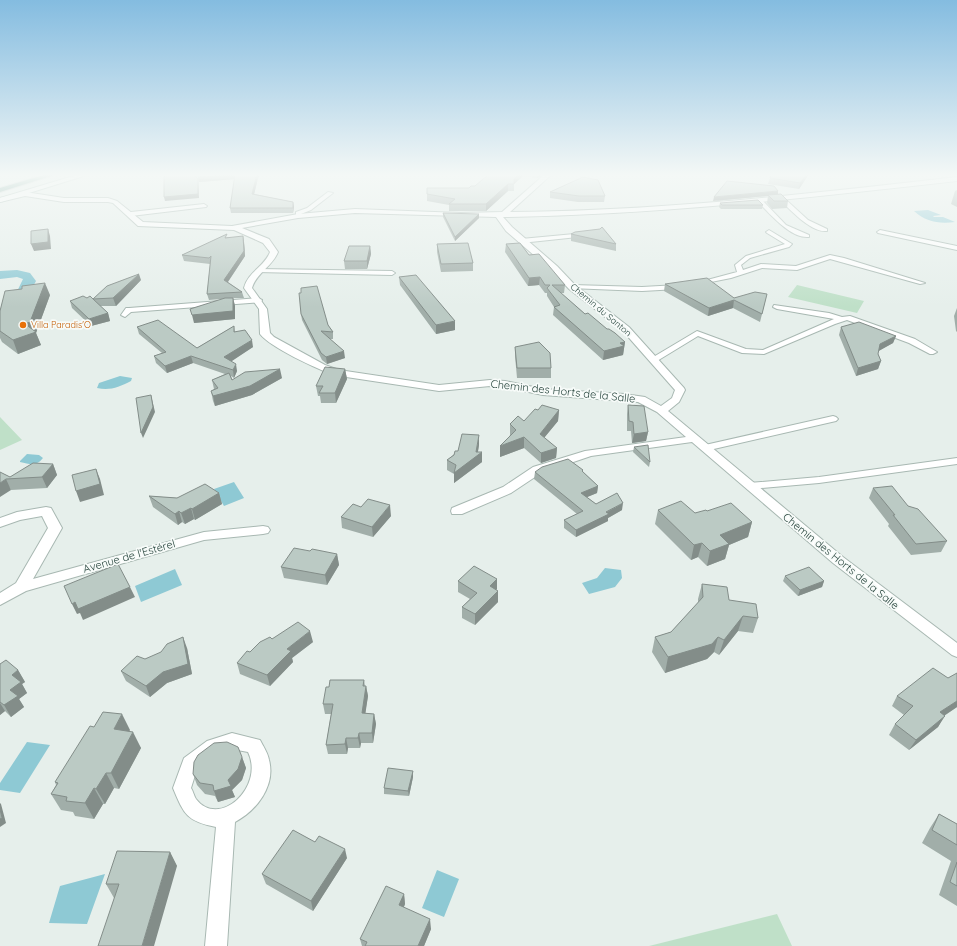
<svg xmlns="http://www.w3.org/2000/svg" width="957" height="946" font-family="Quicksand,sans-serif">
	<rect width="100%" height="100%" fill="#e6efeb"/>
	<path fill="#bfe0c8" d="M797,285L864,301L857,313L788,297Z
		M0,417L22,440L0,450Z
		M777,914L792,946H649Z"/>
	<path fill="#8ec9d4" d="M928,210L941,215L933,216L934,217H943L955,222C939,224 926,222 914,211Z
		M120,376L132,378L131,381C119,387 110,391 97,388L99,383Z
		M27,454L39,455L43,458C36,467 30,464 20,462V461Z
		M234,482L244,498L224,506L214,489Z
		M605,568L621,570L622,578L615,587L589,594L582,583L597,578Z
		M175,569L182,585L141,602L135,586Z
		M27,742L50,745L20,793L0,790V783Z
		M437,870L459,879L444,917L422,908Z
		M105,874L87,924L49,923L60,886Z"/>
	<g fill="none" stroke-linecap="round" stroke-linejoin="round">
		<path fill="#8ec9d4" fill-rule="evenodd" d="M17,270L30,273L36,281L23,305L18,306L12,302L23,279L17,277L0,279V271Z"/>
		<defs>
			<path id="service" d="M196,174H202V175L199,177Z
				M328,192L333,193L311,210L301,214L300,217H296V212L307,208Z
				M780,198H784L808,220L827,229V231C811,233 791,210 780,200Z
				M758,200H762L786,225L809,235V237C791,239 770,214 758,202Z
				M204,204L207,206L206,207L131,216L128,214L131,212Z
				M769,230L792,244L789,247L750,258L741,265L743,270L761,264L796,266L830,255L844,258L925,283L920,284L830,259L797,270L762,268L731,278L696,285V283L737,272L735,265L746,256L785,244L767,233L766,232Z
				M880,230L957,246V250L878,233L877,232Z
				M585,233L587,234V236L521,243L518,241L521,239Z
				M259,269L392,271L395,273L392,275L257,272L256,271Z
				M572,285L642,287L678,285L681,287L678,289L642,291L570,288V286Z
				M258,298L262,300L261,302L131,312L125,317L121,315L126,308H129Z
				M774,305L829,313L842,317L850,316L915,339L937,352L933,354H930L909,343L847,320L835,324L764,354L742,353L698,336L657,361H651L650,359L697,331L746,349L763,350L834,319L777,309L773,307Z
				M833,416L836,417L838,419L836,421L705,451L700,448L705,445Z
				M957,458V464L819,483L749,489L744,486L749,483L819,477Z"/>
			<path id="minor" d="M545,174H552L510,212C659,211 808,194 957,177V181C806,198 655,215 503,217L512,227L557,266L575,285L629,327L684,388L685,390L679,402L668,411L843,557L957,643V657L952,655L833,563L692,442L591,456L541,473L511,493L462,514H452L451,511L452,508L503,487L533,467L585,451L686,437L657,412L638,402L543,395L505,387L490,386L439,391L333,375C316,368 271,348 260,334L259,309L244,288C248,272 264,267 270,252L263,243L234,230L138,226L113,203L108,202H64L25,196L0,202V198L25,192L64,198H108L117,201L143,222L232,226L298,214L355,209L461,213L502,212ZM355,213L496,217L506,231L551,270L569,289L623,331L675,390L672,398L661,406L645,397L624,394L543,389L505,381L490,380L439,385L339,370L325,365L274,337L270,333L267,309L252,288C256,273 272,267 278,252L269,239L242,228L298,218Z
				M46,507L51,508L62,528L33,579L204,532L263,526L268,527L270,530L268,533L263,534L204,540L26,591L0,605V593L16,583L48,528L42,516L20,520L0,527V518L17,512Z
				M232,733L260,740C263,746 268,753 269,760C276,786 256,811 235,822L227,946H205L216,827C186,821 184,814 173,788L184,758L207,741ZM232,749L248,752C265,787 219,829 196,799C194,796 193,791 191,788L197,769L218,752Z"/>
			<path id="secondary" d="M80,174H90L0,202V198Z"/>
			<path id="trunk" d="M47,174H57L0,192V188Z"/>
		</defs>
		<use href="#service" stroke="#a8b8b2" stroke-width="2"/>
		<use href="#minor" stroke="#a8b8b2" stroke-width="2"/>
		<use href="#secondary" stroke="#a4bbb3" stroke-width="2"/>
		<use href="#trunk" stroke="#c2cac8" stroke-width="2"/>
		<use href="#service" fill="#fff" fill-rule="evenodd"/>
		<use href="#minor" fill="#fff" fill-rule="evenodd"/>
		<use href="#secondary" fill="#fff" fill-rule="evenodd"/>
		<use href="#trunk" fill="#4c8a7c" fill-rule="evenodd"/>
	</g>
	<path fill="#a1aea9" d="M489,174H543L538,178L523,176L514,184V191H508L486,211H449V205L427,201V194L469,188L475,186Z
		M809,174L799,189L768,184L770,178Z
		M198,177L258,178L254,194L293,202L294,207L293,213H231L230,208L235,179L199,182Z
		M957,190V207L951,204L955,191Z
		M778,191V194L788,201L787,208L772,209L767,203L768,196L713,201Z
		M550,192L605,196L604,202H578L550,198Z
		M720,203L763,205L762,209H721L719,207Z
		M443,213L479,218L455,241L443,217Z
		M600,229L616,244V251L571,241V234Z
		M228,237L244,242L245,256L228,282L242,292L244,298H233L235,306V319L194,323L221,299L209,300L207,294L210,264L184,261L182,255Z
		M437,244L473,263V271L441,272L437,252Z
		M506,244L529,255L565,285L564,293H561L585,314L625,342L623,355L603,360L553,315L554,307L547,296V293H545L539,285L528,286L505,252Z
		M370,246L371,254L367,269H345L344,261Z
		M399,277L455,330L436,334L400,285Z
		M141,280L116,306H100L108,313L110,321L91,326L72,308L70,301L93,299Z
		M665,284L734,298L767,294L760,322L733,308L708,316L664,291Z
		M50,295L36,333L41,345L18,354L2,342L0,338V311Z
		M957,308V332L956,331L954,316Z
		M301,314L328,325L333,332V339H330L345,358L327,364L322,360L302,320Z
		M234,326L235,332L253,347L231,361L237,371L234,378L231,376L232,380L282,378L252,395L215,406L213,401L211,391L214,389L212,380L225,374L193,363L167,373L156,363L154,356L162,353L139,334L137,327L197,348Z
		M841,327L896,336L893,343L878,351V354L881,361L878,369L856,376L839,335Z
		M515,347L551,368V378H517L515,356Z
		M345,369L347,379L336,403H321L320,396H318L316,386Z
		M628,405L648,432L646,441L632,443L631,431H627V414Z
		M538,410H559L558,421L544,438L557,448L556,458L541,463L524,448L500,457L510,435V424L524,421Z
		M479,445L478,452H482V462L454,483V474L447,470V460L458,451Z
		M634,447L650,462L649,467L633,452Z
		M53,464L57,475L47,488L11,490L0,472L10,477Z
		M535,472H583L598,486L597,493L587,497L596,504L622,510L608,518V521L576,537L564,528V520L577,514L534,479Z
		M873,488L908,506L947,541L941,552L911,555L888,526L889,524L869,498Z
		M219,493L222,504L195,520L194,519L185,524L182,522L178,525L153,507L149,496L177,498Z
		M658,510L695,513L707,511L752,522L748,537L729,545L725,559L707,566L698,557L691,560L655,524Z
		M391,516L373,537L342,528L341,517Z
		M310,551L337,554L339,565L327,585L284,578L281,567Z
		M785,576L824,581L822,587L798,596L783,581Z
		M497,579V589L496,590L498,602L475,625L462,618V607L470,599L458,592V581Z
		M702,584L758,618L753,633L738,631L719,655L714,652L707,659L665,673L652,652L655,637L671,632L698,603V599Z
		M272,639L313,642L292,658L293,662L270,686L240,674L237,663Z
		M187,648L192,674L167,683L150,697L126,681L121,671L145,659Z
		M0,664L18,670L25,682L22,684L27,693L19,699L24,707L11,717L5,711L0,715Z
		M957,673V707L944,716L938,727L909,750L889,735L895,724L904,715L892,706L897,696L948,678Z
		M364,680L365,686H366L368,696L365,713L374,714L376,724L373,743H361L360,748H348L347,754H328L326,745L331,714H325L323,704L329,687Z
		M130,730L129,731L141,748L119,789L114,788L105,804H103L94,819L75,816L73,812L61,810L51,794L56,785L55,782Z
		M242,757L246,768L242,780L232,790L235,797L218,802L215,796L205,794L197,785L193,774Z
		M413,771V777L409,796L384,794V788Z
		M939,814L957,824V906L939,895L951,861L922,843L930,828Z
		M170,852L177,866L114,898L106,884Z
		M347,858L313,911L266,884L262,874Z
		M404,894L405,904L404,907L431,929L424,946H362L360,939Z"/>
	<path fill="#838d89" d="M235,174L236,179L199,182L198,177Z
		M257,174H261L258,178L253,199L252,194Z
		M519,174H523V176L514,184V179Z
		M538,174H543L538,178Z
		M807,174H809L799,189L800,183Z
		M198,179L199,198L165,201L164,197Z
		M508,184V191L486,211V204Z
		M778,191V195L713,201L714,197Z
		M293,202L294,207L293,213Z
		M479,214V218L455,241V237Z
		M48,229L50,236L51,249L34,251L31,244Z
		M243,236L244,242L245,256L225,286L224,280Z
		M370,246L371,254L367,269V261Z
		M139,274L141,280L116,306L113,298Z
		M540,277L539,285L528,286L529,278Z
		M45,283L50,295L36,333L41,345L18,354L13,340L25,324Z
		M233,298L235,306V319L194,323L192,315Z
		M734,300L733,308L708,316L709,308Z
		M108,313L110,321L91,326L89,319Z
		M455,321V330L436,334V325Z
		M896,336L893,343L877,352L880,344Z
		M252,340L253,347L226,365L224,357Z
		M625,342L623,355L603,360L604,351L620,343Z
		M344,351L345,358L327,364L326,357Z
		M191,356L193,363L167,373L165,366Z
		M881,361L878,369L856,376L858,368Z
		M236,364L237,371L234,378L233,370Z
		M280,369L282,378L252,395L215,406L213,396Z
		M345,369L347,379L336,403L335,393Z
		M151,395L155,412L143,438L141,433Z
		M559,410L558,421L539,444L540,434Z
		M648,432L646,441L632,443L634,434Z
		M479,435V445L477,456L482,452V462L454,483V473L476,452Z
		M524,437V448L500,457V446Z
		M557,448L556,458L541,463V453Z
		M53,464L57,475L47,488L42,477Z
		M96,469L100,479L104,495L80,502L76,491Z
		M6,479L11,490L0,497V483Z
		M598,486L597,493L580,500L581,493Z
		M219,493L222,504L195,520L192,509Z
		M623,503L622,510L608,518V521L576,537V530Z
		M390,505L391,516L373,537L372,527Z
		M191,508L194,519L185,524L181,513Z
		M179,511L182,522L178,525L175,514Z
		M752,522L748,537L729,545L725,559L707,566L710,551L720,535Z
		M702,543L698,557L691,560L694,545Z
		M337,554L339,565L327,585L325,575Z
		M497,579V589L489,597L490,586Z
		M824,581L822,587L798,596L800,590Z
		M130,587L135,597L83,620L80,613L77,614L72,604L75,602Z
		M498,591V602L475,625V614Z
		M743,616L738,631L719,655L724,640Z
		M310,631L313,642L292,658L293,662L270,686L267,675L287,649Z
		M183,637L187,648L192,674L167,683L150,697L146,686Z
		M718,637L714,652L707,659L665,673L668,657Z
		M18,670L25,682L22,684L27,693L19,699L24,707L11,717L4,705L12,675Z
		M366,686L368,696L364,723L362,713Z
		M957,701V707L933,723L940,712Z
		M0,703L5,711L0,715Z
		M122,714L130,730L122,745L114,729Z
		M374,714L376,724L373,743L372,733Z
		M945,716L938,727L909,750L916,740Z
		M133,732L141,748L119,789L111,773Z
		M359,733L361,743L360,748L358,738Z
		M346,738L348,748L347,754L345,744Z
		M242,757L246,768L242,780L232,790L235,797L218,802L214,791L228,780Z
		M413,771V777L409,796L408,791Z
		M106,773L114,788L105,804L96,789Z
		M94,788L103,804L94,819L85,803Z
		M0,803L1,804L6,823L0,827Z
		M345,849L347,858L313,911L311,901Z
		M170,852L177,866L154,946H142Z
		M404,894L405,904L400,915L399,905Z
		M430,919L431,929L424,946H418Z"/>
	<path fill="#bbcac4" stroke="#838d89" d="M166,174H193L198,179V194L164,197V177Z
		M200,174H257L252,194L293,202V208H230L235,174L198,177Z
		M489,174H519L514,179V184H508L486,204H449L455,199L427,194V188H469L471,186H475Z
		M771,174H807L800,183L770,178Z
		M583,177L598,180L605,196H579L550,192Z
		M727,181L774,186L778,191L714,197Z
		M781,194L788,201H774L768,195Z
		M758,200L763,205H722L720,203Z
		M443,213L479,214L455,237Z
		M602,227L616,244L571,234L575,232L600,229Z
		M48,229V242L31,244V231Z
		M227,234L225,238L243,236L244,251L224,280L242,292L207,294L211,256L209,258L182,255Z
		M468,243L473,263L441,264L437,244Z
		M520,243L529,255L539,254L565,285H552L585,314L588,313L607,329H609L615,333L625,342L620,343L624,346L604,351L554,307L560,305L547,288L550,285H545L540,277L529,278L506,244Z
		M349,246H370L367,261H344Z
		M139,274L113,298L93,299L108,313L89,319L70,301L83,296L87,298L90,296L93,299L107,286Z
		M416,275L455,321L436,325L399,277Z
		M707,278L734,298L755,292L767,294L762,314L734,300L709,308L665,284Z
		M45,283L30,322L25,324L36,332L13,340L0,331V311L5,291L22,289V286Z
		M317,286L328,325L333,332L321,331L344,351L326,357L321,353L301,314L299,293H301V288Z
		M225,298H233V311L192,315L190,309Z
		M158,320L197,348L234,326V332L245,330L252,340L224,357L236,364L233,370L191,356L165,366L154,356L166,352L137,327Z
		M859,322L896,336L880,344L878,354L881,361L858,368L841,327Z
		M539,342L550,353L551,368H517L515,347Z
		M325,367L345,369L335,393H319L323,386H316Z
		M280,369L250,386L213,396L211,391L218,388L212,380L229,373L232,380L245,372Z
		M151,395L153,407L141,433L136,398Z
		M542,405L559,410L540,434L557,448L541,453L524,437L500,446L516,430L510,424L518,416L524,421L535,409L538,410Z
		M628,405L644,406L648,432L634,434L633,422L629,421Z
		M462,434L479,435L476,452H482L454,473L456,465L447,460L454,455L455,451H458Z
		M648,445L650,462L634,447Z
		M568,459L583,470L582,471L598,486L581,493L596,504L617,493L623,503L606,512L609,514L576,530L564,520L583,511L535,472L542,467Z
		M33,463L53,464L42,477L6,479L0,483V472L10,477Z
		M96,469L100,484L76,491L72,475Z
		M205,484L219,493L192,509L191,508L181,513L179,511L175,514L149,496L177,498Z
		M892,486L908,506L918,509L947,541L916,544L893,515H895L873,488Z
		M368,499L390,505L372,527L341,517L353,504L361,507Z
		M681,501L695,513L706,510L707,511L731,503L752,522L720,535L729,544L710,551L702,543L694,545L658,510Z
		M294,548L310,551L312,549L337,554L325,575L281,567Z
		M118,564L130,587L78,609L75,602L72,604L64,586Z
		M474,566L497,579L490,586L498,591L475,614L462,607L477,593L458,581Z
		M809,567L824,581L800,590L785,576Z
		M702,584L727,587L729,600L756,604L758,618L743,616L724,640L718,637L712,644L668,657L655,637L671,632L703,597Z
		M298,622L310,631L287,649L291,651L267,675L237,663L247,651L250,652L260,642L270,637L272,639Z
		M183,637L188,664L163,672L146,686L121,671L137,656L145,659L161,652L167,644Z
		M6,660L18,670L12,675L21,682L10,690L18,696L4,705L0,702V664Z
		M933,668L948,678L957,673V701L940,712L945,716L916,740L895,724L913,706L897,696Z
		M330,680H364L363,686H366L362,713L374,714L372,733H359L358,738H346L345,744L326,745L333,704H323L326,687H329Z
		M103,712L122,714L114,729L133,732L111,773H106L96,789L94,788L85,803L66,801L67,797L51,794L58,783L55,782L90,726L94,727Z
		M227,742L238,747L242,757L238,769L228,780L231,786L214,791L213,785L200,783L193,774L194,762L198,755L214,743Z
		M388,768L413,771L408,791L384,788Z
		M0,809L2,818L0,819Z
		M939,814L957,824V845L932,830Z
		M293,830L315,842L319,836L345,849L311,901L262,874Z
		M117,851L170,852L142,946H98L119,884H106Z
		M957,862V886L950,882Z
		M386,886L404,894L399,905L430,919L418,946H365L367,942L360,939Z"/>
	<linearGradient id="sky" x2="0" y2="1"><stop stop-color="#84bce0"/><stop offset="0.57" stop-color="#f4f8f6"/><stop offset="1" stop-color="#f4f8f6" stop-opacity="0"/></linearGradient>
	<rect width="957" height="307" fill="url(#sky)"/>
	<circle fill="#e8710a" stroke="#f7fbf9" stroke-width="1.5" cx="23" cy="325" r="4"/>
	<g text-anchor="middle" stroke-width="3.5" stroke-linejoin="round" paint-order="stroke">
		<g font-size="9" fill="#24423a" stroke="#f7fbf9">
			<text transform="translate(601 310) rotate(40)" y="3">Chemin du Santon</text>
		</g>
		<g font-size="9" fill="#c56008" stroke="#f7fbf9" text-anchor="start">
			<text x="31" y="328">Villa Paradis'O</text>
		</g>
		<g font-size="11" fill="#24423a" stroke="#f7fbf9">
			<text transform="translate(563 391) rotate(6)" y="4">Chemin des Horts de la Salle</text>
			<text transform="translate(129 556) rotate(-16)" y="4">Avenue de l'Estérel</text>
			<text transform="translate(841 561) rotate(39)" y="4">Chemin des Horts de la Salle</text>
		</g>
	</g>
</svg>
